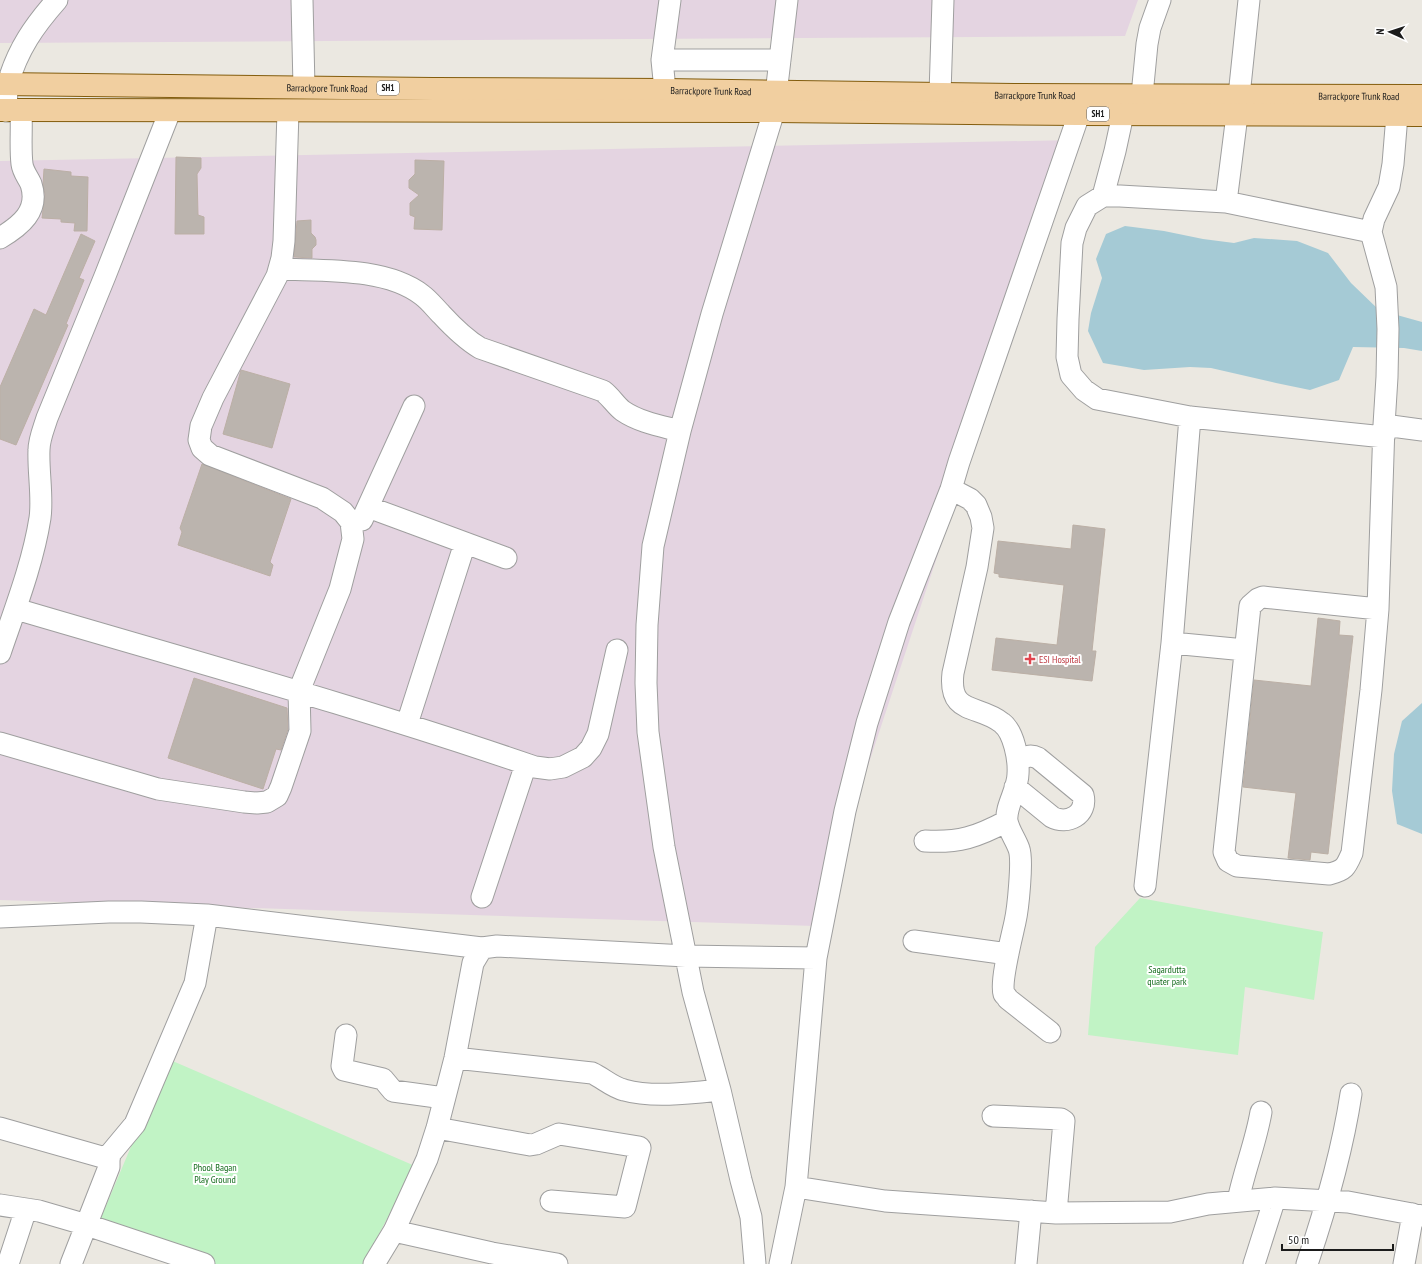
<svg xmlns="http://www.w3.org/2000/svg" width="1422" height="1264" font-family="'PT Sans Narrow',sans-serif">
	<rect width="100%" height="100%" fill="#ebe8e1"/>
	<path fill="#e4d4e1" d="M0,0H1138L1125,36L0,43Z
		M1075,140L815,926L0,900V161Z"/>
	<path fill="#c1f3c5" d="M1140,898L1323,932L1314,1000L1245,987L1238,1055L1088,1035L1095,947Z
		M168,1059L415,1166L363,1264H213L100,1220Z"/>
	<path fill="#a5cad5" d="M1125,226L1164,231L1203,239L1234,243L1254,238L1297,241L1328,253L1351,283L1379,310L1422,322V351L1404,348L1353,347L1339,380L1310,390L1276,383L1211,368L1190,367L1144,370L1103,363L1088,331L1091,313L1102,278L1096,259L1106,234Z
		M1422,703V834L1397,824L1392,791L1394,754L1402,721Z"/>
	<path fill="#bbb4ae" stroke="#bbafa5" d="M176,157L201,158V168L197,174L198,215L204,217V234H175Z
		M415,160L444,161L442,230L414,229L415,217L410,215V203L419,195L409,188V180L415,174Z
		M44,169L71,172V176L88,177L87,231H74L75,223L61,222V219L42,218L45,194L43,185Z
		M311,220V233L315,237L316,240V245L312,249V258L294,257L297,221Z
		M81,234L95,241L79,278L84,280L66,324L68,325L16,445L0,439V387L34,309L46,315Z
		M241,370L290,384L272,448L223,434Z
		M202,464L291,499L270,562L273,565L270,576L178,545L182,532L180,528Z
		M1073,525L1105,529L1092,651H1096L1092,681L992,670L996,638L1057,645L1064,585L999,577V574L994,573L998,541L1071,549Z
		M1318,618L1340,621L1339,635L1353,636L1328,854L1311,852L1310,860L1288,858L1296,793L1243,787L1254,680L1311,686Z
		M194,678L287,708L288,729L281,750L276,749L263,789L168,758Z"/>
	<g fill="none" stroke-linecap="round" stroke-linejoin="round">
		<defs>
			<path id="minor" d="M302,0L304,87
				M1249,0L1237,115L1226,202L1120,196H1103L1087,206L1076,228L1072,243L1068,319L1067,357L1071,375L1084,390L1097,399L1190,417L1384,437
				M662,60H780
				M665,90L662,60L670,0
				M940,94L943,0
				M1142,95L1147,44L1150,28L1160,0
				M6,111C7,102 6,91 8,83C18,49 34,26 57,0
				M1103,196L1115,151L1123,114
				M1226,202L1371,232
				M0,238C20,226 40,211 31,184C28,177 23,172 22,164C20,147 22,129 21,111
				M280,269C323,271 386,267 422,295C429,300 435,308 441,314C453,327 465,339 480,348L603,391C611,397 616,406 623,411C639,422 661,426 680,431
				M1190,417L1172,643L1245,650
				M1384,425L1422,430
				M951,489L970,499L976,505L981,517L983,528L977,567L953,673C948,716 979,704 1002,723C1014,732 1019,760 1018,774C1018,789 1005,807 1007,821C1009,831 1016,840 1019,849C1023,860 1018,909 1015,922C1012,936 1000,982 1004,994C1005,995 1008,998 1008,999L1050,1032
				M368,507L506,558
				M362,520L414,406
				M16,609C189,660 364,708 535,767L550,769L563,767L583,757L591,748L598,734L617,650
				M1378,609L1263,597L1258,599L1250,606L1224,852L1228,861L1237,866L1329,874C1345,870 1346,867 1352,853L1371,690L1378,609L1384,425L1387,377L1388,329L1386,287L1371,232L1374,219L1389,187L1393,164L1397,115
				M0,653C15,609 33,563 40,518C43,498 38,471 39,450C39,439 44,428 47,418L105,276L170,111
				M407,724L465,543
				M0,743L158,789L244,802L257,803L267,802L277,796L281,787L300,731L299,691L340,589L353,539L351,522L343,512L322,498L210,455L202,448L199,440L201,426L213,398L277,276L282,258L284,241L288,111
				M1015,787L1052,817C1067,825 1088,815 1083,795L1038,758C1030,754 1025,757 1018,761
				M925,841C959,843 977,837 1007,821
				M1145,886L1172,643
				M482,897L526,764
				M0,917L109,912H141L207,915L482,948
				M914,941L1008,954
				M346,1035L342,1066L344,1070L383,1079L393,1091L444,1098
				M455,1058L592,1073C603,1078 612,1087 624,1090C652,1098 692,1093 720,1090
				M993,1116L1061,1119L1064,1121L1056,1213
				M0,1128L102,1157L109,1160V1167L71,1264
				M437,1128L530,1145L536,1144L559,1134L639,1147L640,1148L625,1207L551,1201
				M109,1160L110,1154L135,1124L195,983L207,915
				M796,1187L885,1201L1056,1213L1170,1212L1208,1204L1275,1198L1348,1202L1422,1216
				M1238,1201C1244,1171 1256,1142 1261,1112
				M0,1205L39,1211L87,1225L204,1264
				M394,1231L492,1253L557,1264
				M8,1264L26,1209
				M374,1264L394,1231L427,1159L437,1128L455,1058L473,963L482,948L497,946L686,956L816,958
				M755,1264L751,1217L741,1180L720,1090L693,992L664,847L648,732L646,683L647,625L653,546L680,431L712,314L774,111L787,0
				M780,1264L796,1187L816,958L845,811L867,723L899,622L951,489L959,462L1079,114L1081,97
				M1026,1264L1031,1211
				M1254,1264L1275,1198
				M1307,1264C1326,1208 1342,1153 1351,1094
				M1404,1264L1413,1214"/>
			<g id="major">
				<path id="s1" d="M0,84L433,89L665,90L1014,95L1422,96"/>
				<path d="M0,110L774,111L1079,114L1422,115"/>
			</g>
		</defs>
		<use href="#minor" stroke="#9f9f9f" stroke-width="23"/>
		<use href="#major" stroke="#835d0e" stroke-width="24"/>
		<use href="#minor" stroke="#fff" stroke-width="21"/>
		<use href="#major" stroke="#f1cfa0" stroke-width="22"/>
	</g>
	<path fill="#e0444e" stroke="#fff" stroke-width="1.5" d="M1028 653h4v4h4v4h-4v4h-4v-4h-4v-4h4z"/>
	<g text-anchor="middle" stroke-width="4" stroke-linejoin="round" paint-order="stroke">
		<g fill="#fff" stroke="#5f5f5f" stroke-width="1">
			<rect x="377" y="81" width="22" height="14" rx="3"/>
			<rect x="1087" y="107" width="22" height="14" rx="3"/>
		</g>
		<g font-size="9" font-weight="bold" fill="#1b1b1b">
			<text x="388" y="91">SH1</text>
			<text x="1098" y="117">SH1</text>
		</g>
		<g font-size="10" fill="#1b1b1b" stroke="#fff">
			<text dy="4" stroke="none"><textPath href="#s1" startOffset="327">Barrackpore Trunk Road</textPath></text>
			<text dy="4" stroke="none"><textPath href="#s1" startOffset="711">Barrackpore Trunk Road</textPath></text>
			<text dy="4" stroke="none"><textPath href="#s1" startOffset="1035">Barrackpore Trunk Road</textPath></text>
			<text dy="4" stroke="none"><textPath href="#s1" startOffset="1359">Barrackpore Trunk Road</textPath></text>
		</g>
		<g font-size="10" fill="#be3a42" stroke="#fff" text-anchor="start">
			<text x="1039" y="663">ESI Hospital</text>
		</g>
		<g font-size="10" fill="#156c1d" stroke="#fff">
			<text x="1167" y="973">Sagardutta<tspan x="1167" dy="12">quater park</tspan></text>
			<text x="215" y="1171">Phool Bagan<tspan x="215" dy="12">Play Ground</tspan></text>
		</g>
	</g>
	<g transform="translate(1390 32) rotate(273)" stroke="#ffffff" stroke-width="3" paint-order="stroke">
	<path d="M0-3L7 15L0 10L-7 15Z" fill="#1b1b1b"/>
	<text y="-6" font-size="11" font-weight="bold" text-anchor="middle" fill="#1b1b1b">N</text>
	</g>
	<path d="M1282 1244v6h111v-6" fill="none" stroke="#1b1b1b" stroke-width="2"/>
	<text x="1288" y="1244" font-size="12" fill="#1b1b1b" stroke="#ffffff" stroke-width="3" paint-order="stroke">50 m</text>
</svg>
